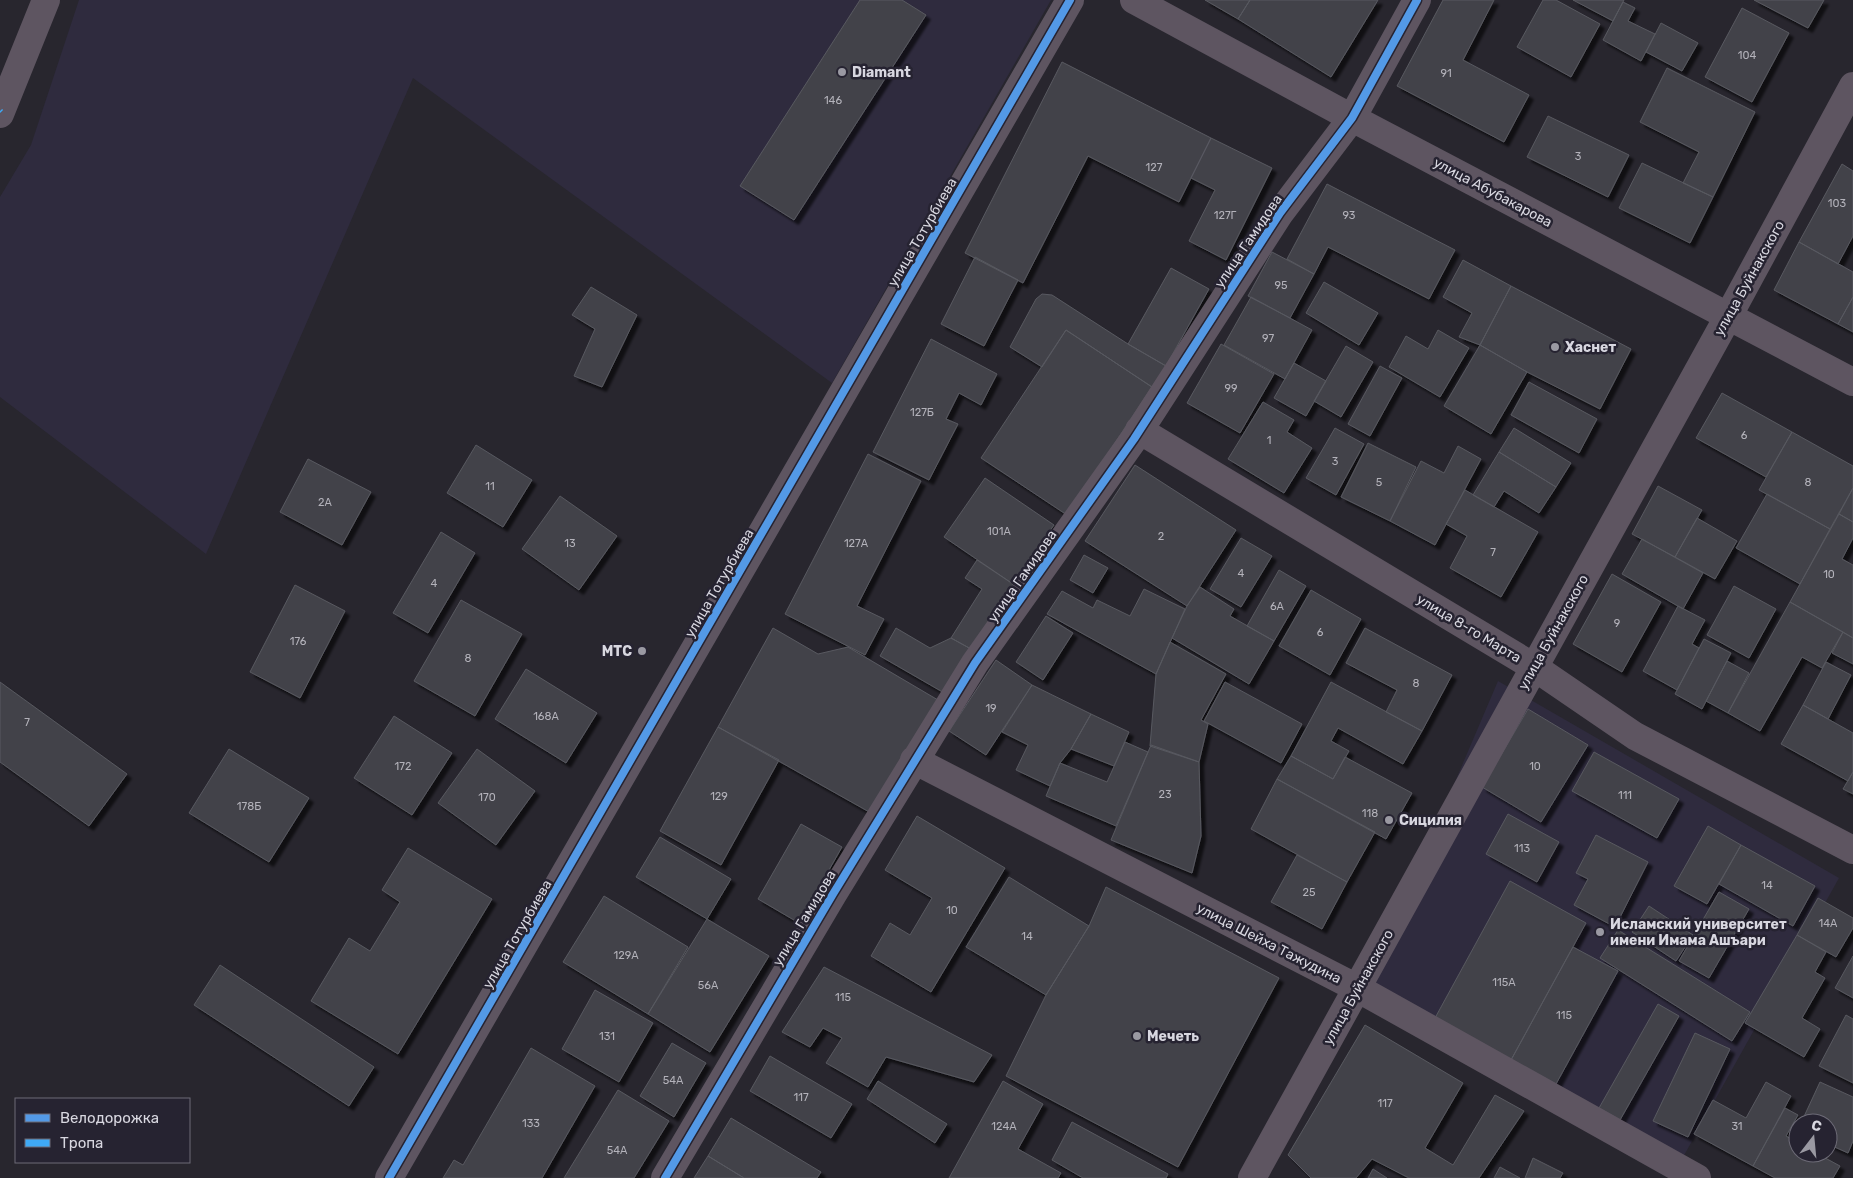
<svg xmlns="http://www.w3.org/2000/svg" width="1853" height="1178" font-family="Rubik,sans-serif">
	<defs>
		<filter id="shadow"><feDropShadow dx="4.5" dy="4.5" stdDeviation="1" flood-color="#0009"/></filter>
	</defs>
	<rect width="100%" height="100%" fill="#28262e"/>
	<path fill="#2f2b3e" d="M79,0H1051L832,383L413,78L206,554L0,397V197L31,145Z
		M1498,681L1839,878L1682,1159L1368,986Z"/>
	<path fill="#43434a" stroke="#585960" filter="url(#shadow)" d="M860,0H902L926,15L794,220L740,186Z
		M1205,0H1250L1238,19Z
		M1250,0H1378L1331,77L1238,19Z
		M1443,0H1494L1463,60L1529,95L1504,142L1397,86Z
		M1543,0H1556L1600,24L1571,77L1517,47Z
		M1573,0H1624L1613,21Z
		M1754,0H1824L1808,28Z
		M1623,2L1635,8L1628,21L1655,34L1641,61L1603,40Z
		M1742,8L1789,33L1752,102L1705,77Z
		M1661,23L1698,43L1682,71L1646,52Z
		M1062,62L1211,138L1179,202L1088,156L1023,283L965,253Z
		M1667,68L1755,112L1713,197L1683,183L1699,152L1640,122Z
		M1548,116L1629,155L1608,197L1527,157Z
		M1211,138L1272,168L1226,260L1189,241L1215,190L1191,178Z
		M1642,163L1713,197L1690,243L1619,208Z
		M1842,164L1853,171V236L1838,264L1799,242Z
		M1327,184L1455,250L1429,299L1328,247L1314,274L1287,259Z
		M1799,242L1853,272V297L1838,324L1774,290Z
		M1272,252L1314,274L1290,318L1248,296Z
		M975,257L1018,280L984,346L941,324Z
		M1463,260L1511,286L1480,345L1459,337L1472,313L1443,297Z
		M1171,268L1209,289L1166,366L1128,344Z
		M1324,282L1378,313L1359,345L1306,313Z
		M1511,286L1631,349L1600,409L1527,372L1480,345Z
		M591,287L637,315L602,387L574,376L595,329L572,315Z
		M1042,294L1052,295L1128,344L1166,366L1152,387L1066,330L1042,367L1010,347L1036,299Z
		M1251,297L1312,330L1285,379L1224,345Z
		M1853,297V332L1838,324Z
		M1066,330L1152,387L1067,515L981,458Z
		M1438,330L1469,348L1440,397L1389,367L1406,336L1428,349Z
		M931,339L997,374L981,405L959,393L946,419L958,424L929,480L873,452Z
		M1221,344L1274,374L1240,433L1187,403Z
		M1480,345L1527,372L1491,434L1444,406Z
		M1346,346L1373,362L1341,417L1314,401Z
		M1294,363L1326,381L1306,416L1274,398Z
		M1380,366L1402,378L1370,436L1348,424Z
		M1529,382L1597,419L1579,453L1511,415Z
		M1722,393L1792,432L1766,477L1696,438Z
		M1263,402L1294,420L1287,432L1312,448L1284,493L1228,459Z
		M1335,428L1364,444L1336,495L1306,478Z
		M1514,428L1571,463L1556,487L1499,452Z
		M1792,432L1853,466V488L1830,529L1759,490Z
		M1368,443L1416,467L1390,521L1341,497Z
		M476,445L532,480L503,527L447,493Z
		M1458,446L1481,459L1435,545L1390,521L1421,461L1444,473Z
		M1499,452L1556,487L1539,513L1504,491L1494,507L1473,495Z
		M868,454L921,481L857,606L884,619L865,655L785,614Z
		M308,459L371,492L342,545L280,512Z
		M1135,465L1236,530L1187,606L1085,541Z
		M985,478L1054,525L1013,584L944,537Z
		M1658,486L1702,510L1675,557L1632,534Z
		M1853,488V522L1839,514Z
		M1465,490L1538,532L1501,597L1450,568L1467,536L1446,524Z
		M1767,494L1830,529L1800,584L1736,548Z
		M560,496L617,536L579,590L522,549Z
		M1839,514L1853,522V538L1842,559L1853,565V638L1790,602Z
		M1697,518L1737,541L1715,579L1675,557Z
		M441,532L475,553L428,633L393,613Z
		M1241,538L1272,556L1241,607L1210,589Z
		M1642,539L1703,573L1683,609L1622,574Z
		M1084,555L1108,568L1093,593L1070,580Z
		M977,560L1013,584L971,649L951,638L982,589L965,578Z
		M1279,570L1306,586L1274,641L1247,626Z
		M1612,574L1661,602L1622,672L1573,644Z
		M295,585L345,611L300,698L250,672Z
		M1734,586L1776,609L1749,658L1707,635Z
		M1200,587L1234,609L1230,616L1274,641L1249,684L1172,638L1187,606Z
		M1144,589L1185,609L1156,674L1047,614L1062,591L1093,608L1097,600L1130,616Z
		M1311,590L1361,619L1330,675L1279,646Z
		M461,600L522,634L475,716L414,681Z
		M1790,602L1843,632L1822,668L1802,657L1760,731L1728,713Z
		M1678,606L1705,620L1692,644L1699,648L1677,690L1643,671Z
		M1046,616L1073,633L1043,680L1016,662Z
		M773,628L818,654L848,647L938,700L871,813L718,727Z
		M896,628L930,648L951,638L971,649L946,694L880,656Z
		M1365,628L1452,675L1422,731L1386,712L1397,690L1346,663Z
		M1843,632L1853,638V664L1832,653Z
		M1704,639L1731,653L1702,709L1675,694Z
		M1170,642L1226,674L1201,720L1208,724L1199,762L1150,746L1156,674Z
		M996,660L1032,685L986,755L949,731Z
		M1727,661L1749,673L1728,713L1706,701Z
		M1826,662L1851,675L1828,719L1803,705Z
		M526,669L597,713L566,763L495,719Z
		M0,682L127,774L89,826L0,762Z
		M1225,682L1302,724L1281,763L1204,721Z
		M1331,682L1422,731L1403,764L1338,728L1331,741L1349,751L1333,779L1291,756Z
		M1032,685L1091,714L1071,749L1060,763L1050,786L1016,770L1028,745L1002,732Z
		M1803,705L1853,733V772L1848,781L1781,744Z
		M1528,709L1588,745L1541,822L1482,787Z
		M1091,714L1129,732L1114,766L1071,749Z
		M394,716L452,753L412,815L354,778Z
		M718,727L779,760L721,865L660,831Z
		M1125,742L1148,752L1116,826L1046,796L1060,763L1107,782Z
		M1151,745L1199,762L1201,836L1192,873L1111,840Z
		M229,749L309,798L269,862L189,813Z
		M477,749L535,791L496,845L438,803Z
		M1594,752L1679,799L1657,838L1572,791Z
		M1291,756L1333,779L1345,757L1412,793L1386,839L1277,779Z
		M1853,772V794L1843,789Z
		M1277,779L1375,832L1347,882L1251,829Z
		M1508,814L1559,842L1537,882L1486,854Z
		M917,816L1005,868L931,992L871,956L890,923L910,935L932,898L885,870Z
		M801,824L842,847L799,923L758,899Z
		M1708,826L1741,845L1707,904L1674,886Z
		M1596,835L1648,862L1615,927L1574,905L1588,879L1576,873Z
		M660,837L731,879L707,919L636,877Z
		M1741,845L1815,886L1793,926L1719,884Z
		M408,848L492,899L398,1054L311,1001L349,938L370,951L400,902L382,890Z
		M1297,855L1347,882L1322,929L1271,902Z
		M1009,877L1089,926L1046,995L966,947Z
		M1510,881L1586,923L1511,1060L1435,1018Z
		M1106,887L1279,978L1178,1167L1006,1076L1046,995L1089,926Z
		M1719,892L1749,909L1709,978L1679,961Z
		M604,896L688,947L648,1014L563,962Z
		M1818,898L1853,918V928L1836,957L1797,935Z
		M1649,906L1693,935L1676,961L1632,932Z
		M707,919L769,956L710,1052L648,1014Z
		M1618,930L1750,1012L1732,1041L1600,958Z
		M1797,935L1826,952L1815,972L1825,978L1802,1018L1820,1029L1804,1057L1745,1023Z
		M1573,947L1618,971L1556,1084L1511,1060Z
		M1853,956V998L1835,988Z
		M220,965L374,1067L349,1106L194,1005Z
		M824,967L992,1055L974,1082L886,1057L868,1087L826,1063L842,1038L823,1028L810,1047L782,1032Z
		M595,990L653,1023L619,1082L562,1049Z
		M1658,1004L1679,1016L1620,1120L1599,1108Z
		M1846,1015L1853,1019V1083L1819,1066Z
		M1365,1025L1463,1083L1425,1148L1453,1165L1495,1095L1524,1111L1479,1178H1409L1372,1159L1356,1178H1311L1288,1155Z
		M1695,1033L1730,1049L1688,1137L1653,1121Z
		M672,1043L706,1063L674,1117L640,1096Z
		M531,1048L595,1086L542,1178H443L454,1160L463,1165Z
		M770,1056L852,1104L831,1138L750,1091Z
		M878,1081L947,1124L935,1143L867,1099Z
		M1003,1081L1043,1104L1018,1149L1061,1173L1058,1178H949Z
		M1766,1082L1791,1096L1753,1166L1694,1134L1713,1100L1746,1118Z
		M1820,1082L1853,1097V1141L1848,1153L1828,1144V1123H1801Z
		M618,1090L669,1121L634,1178H564Z
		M1785,1108L1798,1115L1786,1136L1798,1143V1153H1816L1840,1166L1833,1178H1775L1753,1166Z
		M731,1118L821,1172L817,1178H744L708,1156Z
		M1072,1122L1168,1174L1166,1178H1083L1052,1160Z
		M708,1156L744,1178H694Z
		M1533,1158L1563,1173L1560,1178H1525Z
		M1500,1167L1520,1178H1494Z
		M1373,1169L1387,1178H1368Z"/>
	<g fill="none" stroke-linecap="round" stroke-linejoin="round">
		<path stroke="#5e5561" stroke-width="28" d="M1134,0L1352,118L1853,382
			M0,114L46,0
			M1139,430L1534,667L1635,736L1853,850
			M914,760L1357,988L1697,1178
			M389,1178L1070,0
			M665,1178L833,894L975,663L1134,439L1280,213L1352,118L1417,0
			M1252,1178L1729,315L1853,86"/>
		<path stroke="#3fa9f5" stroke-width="6" stroke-dasharray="12 6" stroke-linecap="butt" d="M0,111L1,112"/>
		<defs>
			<path id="cycleway" d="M389,1178L1070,0
				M665,1178L833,894L975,663L1134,439L1280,213L1352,118L1417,0"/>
		</defs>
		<use href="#cycleway" stroke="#262331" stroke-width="11"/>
		<use href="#cycleway" stroke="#5399e6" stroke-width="8"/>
	</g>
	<g fill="#9a99a2" stroke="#262331" stroke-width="2">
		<circle cx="842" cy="72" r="5"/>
		<circle cx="1555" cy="347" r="5"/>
		<circle cx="642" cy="651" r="5"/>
		<circle cx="1389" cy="820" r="5"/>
		<circle cx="1600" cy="932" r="5"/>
		<circle cx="1137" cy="1036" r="5"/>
	</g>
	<g text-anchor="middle" stroke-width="5" stroke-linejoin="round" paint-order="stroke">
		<g font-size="11" fill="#b3b2ba">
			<text x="1747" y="59">104</text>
			<text x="1446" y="77">91</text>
			<text x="833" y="104">146</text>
			<text x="1578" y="160">3</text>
			<text x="1154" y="171">127</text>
			<text x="1837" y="207">103</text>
			<text x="1225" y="219">127Г</text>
			<text x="1349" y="219">93</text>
			<text x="1281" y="289">95</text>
			<text x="1268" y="342">97</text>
			<text x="1231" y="392">99</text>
			<text x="922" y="416">127Б</text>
			<text x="1744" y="439">6</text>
			<text x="1269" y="444">1</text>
			<text x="1335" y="465">3</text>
			<text x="1379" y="486">5</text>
			<text x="1808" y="486">8</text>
			<text x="490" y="490">11</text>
			<text x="325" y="506">2А</text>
			<text x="999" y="535">101А</text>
			<text x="1161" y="540">2</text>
			<text x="570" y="547">13</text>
			<text x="856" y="547">127А</text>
			<text x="1493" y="556">7</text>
			<text x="1241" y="577">4</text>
			<text x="1829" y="578">10</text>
			<text x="434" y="587">4</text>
			<text x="1277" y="610">6А</text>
			<text x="1617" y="627">9</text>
			<text x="1320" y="636">6</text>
			<text x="298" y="645">176</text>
			<text x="468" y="662">8</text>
			<text x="1416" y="687">8</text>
			<text x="991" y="712">19</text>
			<text x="546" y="720">168А</text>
			<text x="27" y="726">7</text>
			<text x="403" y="770">172</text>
			<text x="1535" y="770">10</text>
			<text x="1165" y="798">23</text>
			<text x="1625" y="799">111</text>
			<text x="719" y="800">129</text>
			<text x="487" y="801">170</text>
			<text x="249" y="810">178Б</text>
			<text x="1370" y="817">118</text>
			<text x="1522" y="852">113</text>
			<text x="1767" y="889">14</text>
			<text x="1309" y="896">25</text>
			<text x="952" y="914">10</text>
			<text x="1828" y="927">14А</text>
			<text x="1027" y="940">14</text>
			<text x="626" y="959">129А</text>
			<text x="1504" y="986">115А</text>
			<text x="708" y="989">56А</text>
			<text x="843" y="1001">115</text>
			<text x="1564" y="1019">115</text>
			<text x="607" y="1040">131</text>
			<text x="673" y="1084">54А</text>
			<text x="801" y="1101">117</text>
			<text x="1385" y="1107">117</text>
			<text x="531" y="1127">133</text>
			<text x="1004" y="1130">124А</text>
			<text x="1737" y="1130">31</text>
			<text x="617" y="1154">54А</text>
		</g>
		<g font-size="14" font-weight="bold" fill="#d8d7e0" stroke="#262331" text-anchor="start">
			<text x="852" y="77">Diamant</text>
			<text x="1565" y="352">Хаснет</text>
			<text x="632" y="656" text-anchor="end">МТС</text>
			<text x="1399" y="825">Сицилия</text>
			<text x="1610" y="929">Исламский университет<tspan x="1610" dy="16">имени Имама Ашъари</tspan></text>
			<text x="1147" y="1041">Мечеть</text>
		</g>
		<g font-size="14" fill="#d8d7e0" stroke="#262331">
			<text transform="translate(1493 192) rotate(28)" y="5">улица Абубакарова</text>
			<text transform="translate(922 232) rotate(-60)" y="5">улица Тотурбиева</text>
			<text transform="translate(1248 241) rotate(-56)" y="5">улица Гамидова</text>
			<text transform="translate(1749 278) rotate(-61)" y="5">улица Буйнакского</text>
			<text transform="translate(1022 576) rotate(-55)" y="5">улица Гамидова</text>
			<text transform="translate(719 583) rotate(-60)" y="5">улица Тотурбиева</text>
			<text transform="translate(1469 628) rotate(31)" y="5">улица 8-го Марта</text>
			<text transform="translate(1553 632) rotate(-61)" y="5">улица Буйнакского</text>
			<text transform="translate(804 918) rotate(-59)" y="5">улица Гамидова</text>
			<text transform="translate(517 934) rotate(-60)" y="5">улица Тотурбиева</text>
			<text transform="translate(1269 943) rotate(27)" y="5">улица Шейха Тажудина</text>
			<text transform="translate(1358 987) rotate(-61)" y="5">улица Буйнакского</text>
		</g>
	</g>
	<rect x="15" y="1098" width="175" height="65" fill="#262331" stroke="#6d6b77"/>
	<rect x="25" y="1114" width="25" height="8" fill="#5399e6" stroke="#6d6b77"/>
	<text x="60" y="1123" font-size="15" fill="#d8d7e0">Велодорожка</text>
	<rect x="25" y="1139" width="25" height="8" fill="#3fa9f5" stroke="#6d6b77"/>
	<text x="60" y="1148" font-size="15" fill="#d8d7e0">Тропа</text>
	<g transform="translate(1813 1138) rotate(16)"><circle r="24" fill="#262331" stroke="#6d6b77"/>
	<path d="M0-4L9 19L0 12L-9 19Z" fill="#9a99a2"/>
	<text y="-8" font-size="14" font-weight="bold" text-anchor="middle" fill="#d8d7e0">С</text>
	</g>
</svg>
